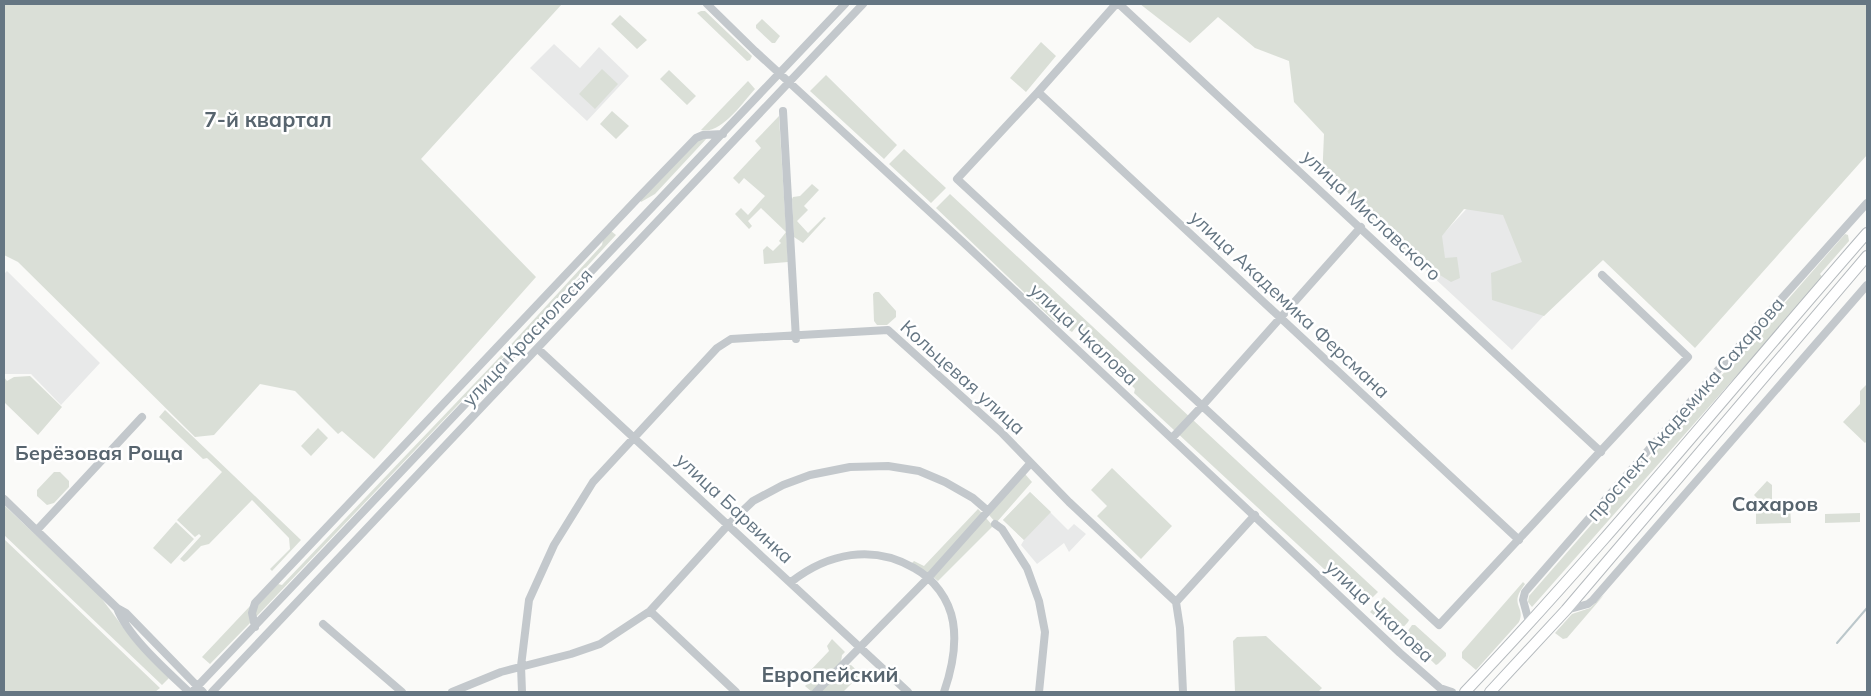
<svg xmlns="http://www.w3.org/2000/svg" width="1871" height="696" font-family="Mulish,sans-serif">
	<rect width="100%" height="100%" fill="#fafaf8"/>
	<path fill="#e8e9e9" d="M554,44L580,68L599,47L629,76L587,121L530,68Z
		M1502,171L1595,260L1512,350L1417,262Z
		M7,271L100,363L61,405L31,374H4V274Z
		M1030,492L1068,530L1074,524L1086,534L1069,552L1064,543L1037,564L1021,545L1024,540L1003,520Z"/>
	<path fill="#dadfd7" d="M4,4H562L421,159L536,277L374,459L342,431L338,434L295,391L260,384L214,435L195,437L18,262L4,255Z
		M1140,4H1867V155L1695,348L1603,260L1544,316L1492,300L1491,273L1522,262L1503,215L1464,209L1442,236L1445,258L1457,257L1460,278L1451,282L1402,251L1390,226L1360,215L1344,185L1322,181L1324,134L1294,102L1289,61L1255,48L1218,17L1190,43Z
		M701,11H705L752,56L750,60L747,61L697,13Z
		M620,15L647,40L637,49L611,24Z
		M762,19L780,36L775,43H772L756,28V25Z
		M1041,42L1056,56L1026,92L1010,78Z
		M602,69L618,84L595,109L579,94Z
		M669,70L696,96L687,105L660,79Z
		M826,75L897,145L884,159L810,91Z
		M748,81L755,89C743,102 721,135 701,130Z
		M612,111L629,126L616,139L600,124Z
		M779,116L788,262L764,264L763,250L767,246L773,251L781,243L779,241L786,232L761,208L748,221L752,226L749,229L735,214L741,208L748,215L765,196L744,178L739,184L733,178L761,148L755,141Z
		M708,137L655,194L641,202L640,200L696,140Z
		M904,149L946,188L931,203L889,164Z
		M812,184L819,190L804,206L808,210L797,221L808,233L824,217L826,218L803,243L794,237L792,199L793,197L800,196Z
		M950,194L1378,592L1364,606L1134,393L1135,389L1076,327L1072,332L1053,320L936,208Z
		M611,231L616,235L497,364L256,617L255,614L257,606L278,584L282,585L495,362L602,245L603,240Z
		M1845,234L1848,235L1849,241L1820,274L1823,278L1532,607L1528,602L1529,596Z
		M875,292H879L896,311V317L887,325H877L874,321L873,294Z
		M30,376L62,407L38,435L4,402V377L7,381L14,377Z
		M1867,384V441L1865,443L1843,422L1860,404V391Z
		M165,410L301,540L272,571L270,569L290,549L289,538L252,500L209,544L201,546L187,560L184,562L180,559L201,536L199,534L195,537L177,520L222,472L207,458L203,459L159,417Z
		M318,428L328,438L311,456L301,446Z
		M1112,468L1172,526L1141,559L1097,516L1107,506L1091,490Z
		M54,472H60L69,481V487L54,503L47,505L37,496V490Z
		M1025,474L1032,482L996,523L989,515Z
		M1767,481L1772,485V504H1769V507L1790,506L1791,523L1756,524V507H1760V501L1754,495Z
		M1030,492L1051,512L1024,540L1003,520Z
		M4,505L99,595L135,643L169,678L162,685L4,535Z
		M978,509L982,513L927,574L912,563L914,561L924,566Z
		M1860,513V522L1825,523V514Z
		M986,518L993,526L938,581L933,577Z
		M176,522L194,539L171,564L153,548Z
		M4,539L160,688L155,692H4Z
		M1523,582L1525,584C1508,606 1526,605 1519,622L1476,670L1462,658V652Z
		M1604,595L1567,638L1563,639L1555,633L1572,614L1590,608Z
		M1384,597L1409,620L1408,622L1397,634L1370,612Z
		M251,605L250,623L210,664L202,657Z
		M1412,625H1415L1446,653V656L1438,664L1436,665L1405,635Z
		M1266,636L1322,688L1318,692H1235L1233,641L1237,637Z
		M832,639L845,652L842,655L841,662L812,692L805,686L813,678L808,673L829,651L827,646Z
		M851,665L864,677L861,681H854L843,692H820L847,666Z"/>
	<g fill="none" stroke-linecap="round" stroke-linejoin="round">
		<path stroke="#bbc7cb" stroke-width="2" d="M1837,643L1867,608"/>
		<defs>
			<path id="major" d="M1465,692C1605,545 1733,386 1867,233
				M1490,692L1566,610L1867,256"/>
		</defs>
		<use href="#major" stroke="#b5babe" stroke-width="12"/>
		<path stroke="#c3c8cc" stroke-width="8" d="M707,4L755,51L966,245L1400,653L1440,688L1452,692
			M1116,4L1038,92L957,179L1439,625L1688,357L1602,275
			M1119,4L1601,452
			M1038,92L1519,540
			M783,111L796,339
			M538,349L908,692
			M1172,438L1203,405L1361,227
			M4,499L117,608L126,613L203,692
			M995,524L1002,529L1027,568L1039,601L1045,632L1039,692
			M37,530L142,417
			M791,582C828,553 873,544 914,568C934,579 949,599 953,622C957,646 952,669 944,692
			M1176,602L1255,515
			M117,608C128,637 166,670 189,692
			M1566,610L1588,604L1593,600L1867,285
			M650,611L736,692
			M1529,622L1523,600L1525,592L1724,363L1867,203
			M323,624L402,692
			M255,627L252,613L255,603L639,197L696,138L703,135L723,134
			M192,692L845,4
			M212,692L863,4
			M452,692L501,672L571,654L600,644L650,611L728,525L753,501L783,485L810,475L850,467L888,466L919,471L945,482L973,498L988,511
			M522,692L521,666L529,600L554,545L593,482L717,348L731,339L888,330L1001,432L1069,502L1176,602L1180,628L1183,692
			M816,692L928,578L1028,466"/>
		<use href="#major" stroke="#fff" stroke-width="10"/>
	</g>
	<g text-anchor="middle" stroke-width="5" stroke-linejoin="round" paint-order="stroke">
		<g font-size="19" fill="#657683" stroke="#fff">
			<text transform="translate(1372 215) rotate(43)" y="7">улица Миславского</text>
			<text transform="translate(1290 304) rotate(43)" y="7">улица Академика Ферсмана</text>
			<text transform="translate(1084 334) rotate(43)" y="7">улица Чкалова</text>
			<text transform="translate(527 337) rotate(-47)" y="7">улица Краснолесья</text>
			<text transform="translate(963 377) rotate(42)" y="7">Кольцевая улица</text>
			<text transform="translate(1685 409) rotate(-49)" y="7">проспект Академика Сахарова</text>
			<text transform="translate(735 508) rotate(43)" y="7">улица Барвинка</text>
			<text transform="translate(1380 611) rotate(43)" y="7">улица Чкалова</text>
		</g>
		<g font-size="20" font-weight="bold" fill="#57646e" stroke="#fff">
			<text x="99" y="460">Берёзовая Роща</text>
			<text x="1775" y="511">Сахаров</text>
		</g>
		<g font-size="21" font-weight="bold" fill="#57646e" stroke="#fff">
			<text x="268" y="127">7-й квартал</text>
			<text x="830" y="682">Европейский</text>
		</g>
	</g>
	<rect width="1871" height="696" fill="none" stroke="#657683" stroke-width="10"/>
</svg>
